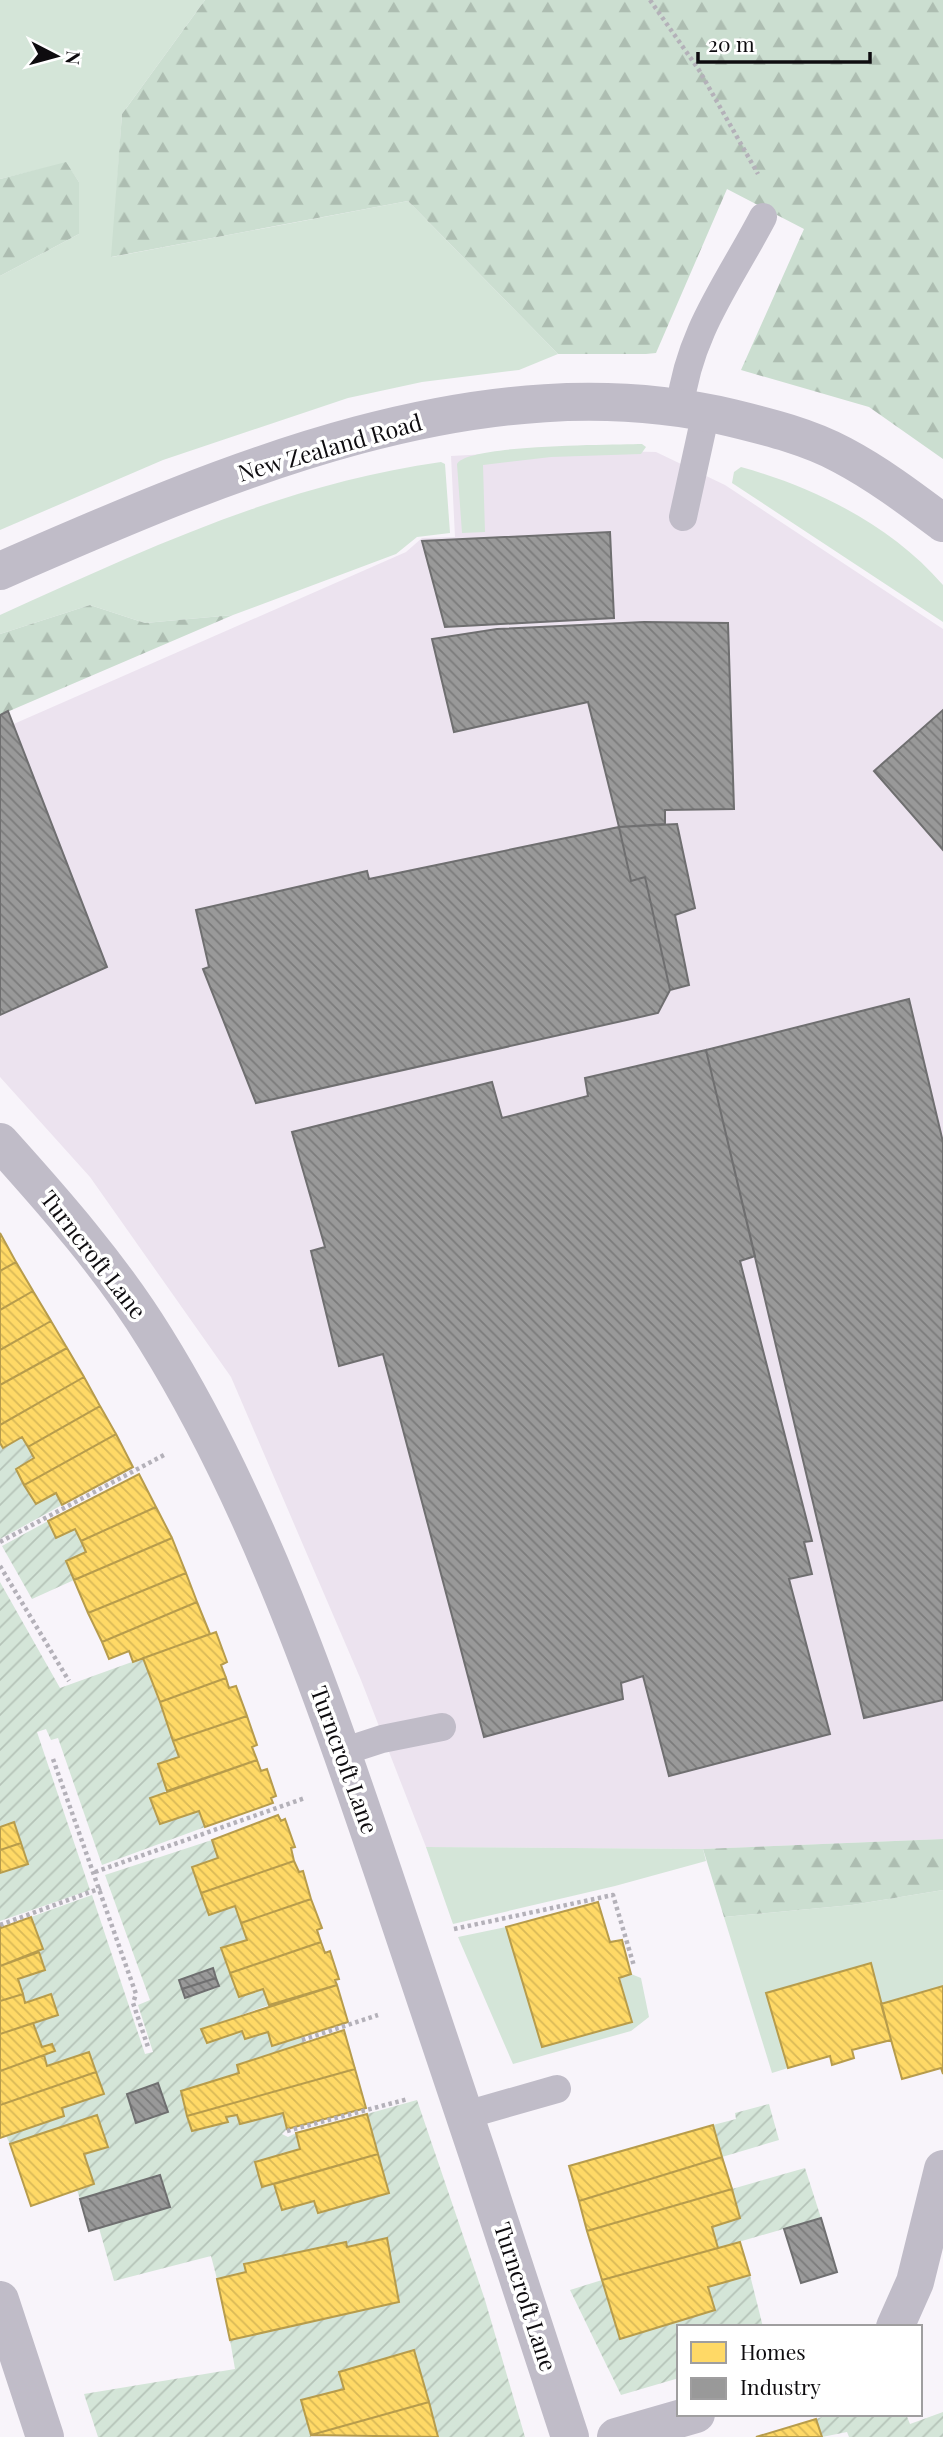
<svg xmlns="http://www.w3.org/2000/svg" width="943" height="2437" font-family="'Playfair Display',serif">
	<defs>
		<pattern id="forest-firs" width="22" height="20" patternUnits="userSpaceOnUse" patternTransform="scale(1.75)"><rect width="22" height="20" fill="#cbded0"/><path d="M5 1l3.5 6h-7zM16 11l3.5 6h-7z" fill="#adbdb1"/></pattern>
		<pattern id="garden-furrows" width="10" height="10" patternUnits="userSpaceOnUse" patternTransform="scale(1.75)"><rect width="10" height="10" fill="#d4e5d8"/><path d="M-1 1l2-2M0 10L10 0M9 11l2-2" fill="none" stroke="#b5c3b8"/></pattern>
		<pattern id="homes-back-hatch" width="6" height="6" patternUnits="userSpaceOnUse" patternTransform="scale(1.75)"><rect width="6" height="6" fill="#ffd966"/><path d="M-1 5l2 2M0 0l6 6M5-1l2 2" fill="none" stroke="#d9b957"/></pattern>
		<pattern id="industry-back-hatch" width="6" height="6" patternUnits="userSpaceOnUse" patternTransform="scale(1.75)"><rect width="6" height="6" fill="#999"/><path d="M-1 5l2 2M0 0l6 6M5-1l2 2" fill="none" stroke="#7b7b7b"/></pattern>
	</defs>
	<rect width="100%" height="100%" fill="#f8f4fa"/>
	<path fill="#ece3ef" d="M564,450L656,452L725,485L943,629V1839L703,1849L426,1847L361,1680L231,1377L90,1177L0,1077V730L406,552L422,538L455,537L451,456Z"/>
	<path fill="#d4e5d8" d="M0,0H205L122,114L112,257L408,201L558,354L519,370L422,382L348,398L163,460L0,530V276L79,234V182L66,163L0,179Z
		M642,444L646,447L641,454L551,457L483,465L485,532L462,533L457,464C466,444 615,445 642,444Z
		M441,462L445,464L450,533L417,537L396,554L233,615L145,623L90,605L0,634V615C144,550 283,484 441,462Z
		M741,467C816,488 891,525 943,585V622L732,483L734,472Z
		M426,1847L703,1849L706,1861L615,1886L453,1924Z
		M943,1890V1986L881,2004L871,1963L766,1993L788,2068L772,2073L724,1917L852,1905Z
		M506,1927L543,2047L632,2022L620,1978L631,1974L641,1978L649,2017L631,2031L513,2064L458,1937Z"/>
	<path fill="url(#forest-firs)" d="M205,0H943V459L869,407L741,370L804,229L727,189L656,353L646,354H558L408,201L111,257L122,114Z
		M66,162L79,182V234L0,276V179Z
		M90,605L145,623L233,615L0,715V634Z
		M943,1839V1890L852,1905L724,1917L703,1849Z"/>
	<path fill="url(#garden-furrows)" fill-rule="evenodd" d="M22,1437L34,1458L16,1469L36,1504L56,1493L62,1505L0,1539V1443L4,1448Z
		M48,1521L56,1538L75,1529L86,1552L66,1561L74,1580L32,1599L2,1546Z
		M0,1582L60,1688L143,1658L179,1757L158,1764L167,1791L150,1798L199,1811L205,1827L102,1865L58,1738L51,1740L46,1729L37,1732L90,1890L0,1921V1873L27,1864L14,1823L0,1827Z
		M212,1840L218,1858L192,1868L209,1914L235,1906L247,1940L221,1949L239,1996L263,1989L269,2005L202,2029L206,2043L242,2031L246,2039L268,2032L273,2046L302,2036L304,2043L237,2065L239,2073L182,2091L191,2130L227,2122L226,2117L237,2115L240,2124L283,2113L287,2129L282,2134L288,2137L296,2133L300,2149L256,2162L262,2187L274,2184L282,2210L314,2201L318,2213L389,2193L367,2114L417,2100L485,2300L525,2437H438L414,2350L344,2389L301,2400L311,2437H98L84,2394L235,2369L230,2340L399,2302L386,2238L347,2246L346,2242L244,2264L246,2272L217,2279L211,2256L114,2281L99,2228L170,2207L160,2175L80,2199L77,2190L94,2184L84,2154L108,2146L97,2115L10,2144L6,2136L64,2116L62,2108L104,2094L47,2066L44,2055L55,2051L52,2044L42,2047L33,2023L57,2015L51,1994L25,2003L18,1979L45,1970L40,1953L13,1961L12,1959L42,1948L31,1917L92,1895L145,2054L153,2052L138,2005L150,2000L105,1875ZM213,1968L219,1987L184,1998L179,1980ZM158,2084L168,2112L136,2122L127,2094Z
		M769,2104L779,2140L722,2157L713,2125L736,2119L735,2113Z
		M805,2168L821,2218L718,2248L712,2227L740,2218L732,2189Z
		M750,2275L763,2327H679V2378L621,2395L570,2290L602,2280L620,2339L715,2310L708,2287Z
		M943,2412V2437H849L847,2432L822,2437L816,2419L830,2414H906L910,2424Z"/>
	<path fill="url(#homes-back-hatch)" stroke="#b79c4c" stroke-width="2" d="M0,1233L16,1262L0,1271Z
		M16,1262L33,1291L0,1310V1271Z
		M33,1291L51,1321L0,1350V1310Z
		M51,1321L67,1348L0,1385V1350Z
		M67,1348L84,1377L0,1425V1385Z
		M84,1377L100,1406L28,1447L22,1437L3,1448L0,1443V1425Z
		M100,1406L116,1434L24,1485L16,1469L34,1458L28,1447Z
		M116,1434L133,1467L62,1505L56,1493L36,1504L24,1485Z
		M139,1474L156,1507L81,1541L75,1529L56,1538L48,1521Z
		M156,1507L172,1538L74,1580L66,1561L86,1552L81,1541Z
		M172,1538L186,1573L88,1613L74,1580Z
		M186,1573L197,1602L102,1642L88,1613Z
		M197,1602L210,1634L133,1662L129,1651L109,1659L102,1642Z
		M216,1632L227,1662L221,1665L226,1678L160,1702L143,1658Z
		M226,1678L229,1688L236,1686L247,1716L173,1741L160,1702Z
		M247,1716L257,1745L252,1747L257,1760L167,1791L158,1764L179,1757L173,1741Z
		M257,1760L261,1771L267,1769L276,1796L271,1798L273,1803L205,1827L199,1811L160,1824L150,1798Z
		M278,1815L281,1821L285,1819L295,1847L291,1848L294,1861L201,1893L192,1867L218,1858L212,1840Z
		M14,1822L21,1843L0,1850V1827Z
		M21,1843L28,1864L0,1873V1850Z
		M294,1861L299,1872L303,1871L311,1899L241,1923L235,1906L209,1915L201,1893Z
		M311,1899L322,1928L317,1930L321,1942L230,1973L221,1948L247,1940L241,1923Z
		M598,1902L610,1942L622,1940L631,1974L619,1978L632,2022L542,2047L506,1927Z
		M31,1917L43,1949L0,1966V1924L1,1928Z
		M321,1942L325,1953L330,1951L339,1979L335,1980L337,1985L269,2005L263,1989L239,1997L230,1973Z
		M39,1952L45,1970L18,1979L23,1994L0,2001V1966Z
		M871,1963L891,2040L852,2050L854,2058L832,2065L830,2056L788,2068L766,1993Z
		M337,1985L348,2022L272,2046L268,2032L245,2039L242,2031L207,2043L201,2029Z
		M943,1986V2074L941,2068L902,2079L881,2004Z
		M23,1994L25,2003L51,1994L58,2015L0,2034V2001Z
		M33,2023L42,2047L52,2044L55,2051L0,2071V2034Z
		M344,2030L355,2069L187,2116L181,2091L239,2073L237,2065Z
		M89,2052L96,2072L0,2105V2071L44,2055L47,2066Z
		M355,2069L366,2108L287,2129L283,2113L240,2124L237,2115L226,2117L228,2122L192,2131L187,2116Z
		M96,2072L104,2094L62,2108L64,2116L0,2138V2105Z
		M367,2114L378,2154L262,2187L255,2162L300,2149L296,2133Z
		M97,2115L108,2147L84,2154L94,2184L31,2206L10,2144Z
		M713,2125L722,2157L579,2201L569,2166Z
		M378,2154L389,2193L318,2213L314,2201L282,2210L274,2184Z
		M722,2157L732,2189L587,2231L579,2201Z
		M732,2189L740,2218L712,2227L718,2248L602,2280L587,2231Z
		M387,2238L399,2302L230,2340L217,2279L246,2272L244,2264L346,2242L347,2247Z
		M740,2242L750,2275L708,2287L715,2310L620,2339L602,2280Z
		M414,2350L429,2402L311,2435L301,2400L344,2389L339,2372Z
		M429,2402L438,2437L311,2435Z
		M816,2419L822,2437H756Z"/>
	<path fill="url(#industry-back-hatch)" stroke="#6f6f70" stroke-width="2" d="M610,532L614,618L445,627L422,541Z
		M644,622L728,623L734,809L665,810V824L619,827L588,702L454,732L432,639L497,629Z
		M943,710V850L874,771Z
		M8,711L107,967L0,1015V715Z
		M677,824L695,908L675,915L689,985L670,990L645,877L631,881L619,827Z
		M619,827L631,881L645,877L670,990L658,1013L256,1103L203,969L209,967L196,910L367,871L369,879Z
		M909,999L943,1142V1700L864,1718L706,1050Z
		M706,1050L755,1256L740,1261L812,1541L804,1542L812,1574L789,1579L830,1734L669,1776L643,1676L621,1683L623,1699L484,1737L383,1354L339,1366L311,1251L325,1247L292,1132L492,1082L502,1118L588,1096L585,1078Z
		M213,1968L216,1978L182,1989L179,1980Z
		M216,1978L219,1986L185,1998L182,1989Z
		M158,2083L168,2112L136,2123L127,2094Z
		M160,2175L170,2207L89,2231L80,2199Z
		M821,2218L837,2272L801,2283L784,2229Z"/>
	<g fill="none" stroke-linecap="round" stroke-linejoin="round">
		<path stroke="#b4b1b9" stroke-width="4.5" stroke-dasharray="3.5 3.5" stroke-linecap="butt" d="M650,0L699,70L758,174
			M0,1542L164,1455
			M0,1566L69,1681
			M53,1759L136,1994L133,2003L148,2047
			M95,1872L305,1798
			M0,1925L101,1888
			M454,1929L613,1895L634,1966
			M302,2040L378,2015
			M287,2131L408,2099"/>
		<path stroke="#c0bcc8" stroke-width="28" d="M680,407C689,332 729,282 763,217
			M683,517L706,412
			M342,1752L382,1739L442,1727
			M466,2115L557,2089"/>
		<path stroke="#c0bcc8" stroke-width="38" d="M0,571C224,473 483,359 732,418C769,427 809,437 842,455C878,474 911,499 943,523
			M0,1142C55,1203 112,1268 155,1338C256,1500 322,1692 383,1872C447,2060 509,2248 570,2437
			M0,2300L45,2437
			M895,2327L915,2282L943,2169
			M616,2437L696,2414"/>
	</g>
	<g text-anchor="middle" stroke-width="7" stroke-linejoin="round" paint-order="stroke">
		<g font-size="23" fill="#0e0c0f" stroke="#fff">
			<text transform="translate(330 448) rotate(-16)" y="8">New Zealand Road</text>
			<text transform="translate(93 1255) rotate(52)" y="8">Turncroft Lane</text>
			<text transform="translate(344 1760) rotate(70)" y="8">Turncroft Lane</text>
			<text transform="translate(525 2297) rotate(72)" y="8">Turncroft Lane</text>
		</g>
	</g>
	<rect x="677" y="2325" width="245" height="91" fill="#ffffff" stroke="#9f9e9f" stroke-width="2"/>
	<rect x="691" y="2342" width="35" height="21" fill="#ffd966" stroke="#9f9e9f" stroke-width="2"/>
	<text x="740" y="2360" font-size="21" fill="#0e0c0f">Homes</text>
	<rect x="691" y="2378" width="35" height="21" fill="#999999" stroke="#9f9e9f" stroke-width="2"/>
	<text x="740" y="2395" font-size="21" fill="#0e0c0f">Industry</text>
	<g transform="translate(56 56) rotate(96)" stroke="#ffffff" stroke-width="5" paint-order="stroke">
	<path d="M0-5L12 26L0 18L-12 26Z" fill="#0e0c0f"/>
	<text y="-10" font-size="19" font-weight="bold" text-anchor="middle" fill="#0e0c0f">N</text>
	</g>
	<path d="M698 52v10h172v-10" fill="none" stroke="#0e0c0f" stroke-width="3.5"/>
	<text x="708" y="52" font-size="21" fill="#0e0c0f" stroke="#ffffff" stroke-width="5" paint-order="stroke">20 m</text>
</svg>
